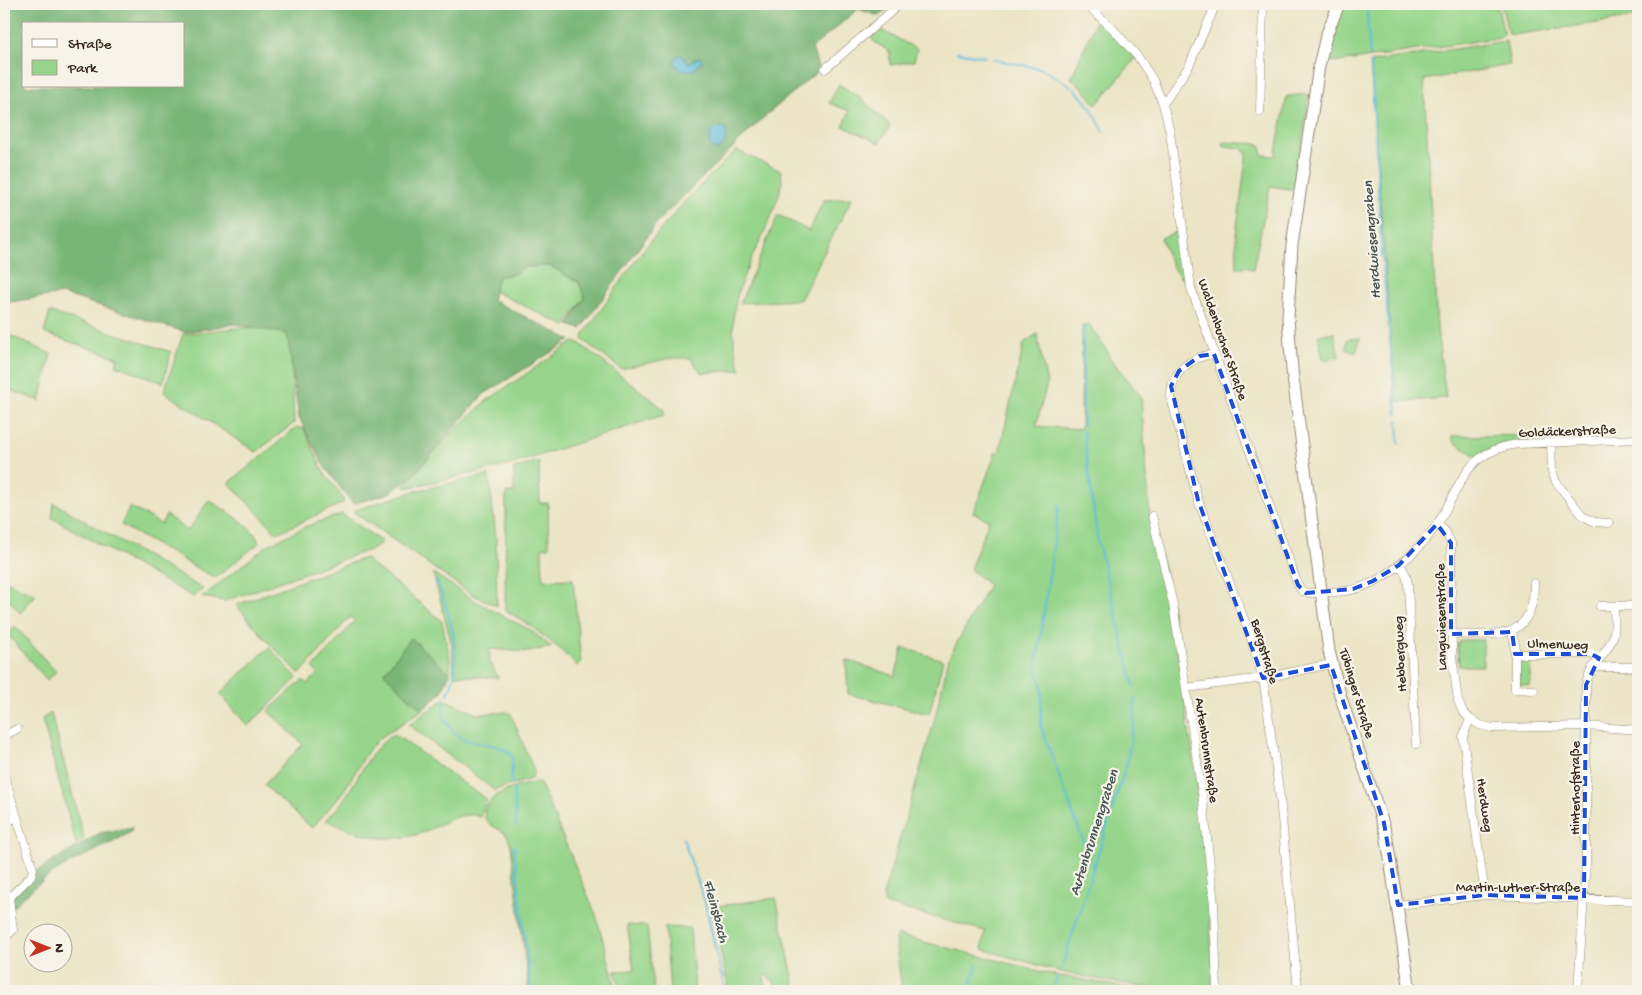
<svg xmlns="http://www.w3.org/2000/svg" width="1642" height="995" font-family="'Gochi Hand',sans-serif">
	<rect width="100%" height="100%" fill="#f7f3e8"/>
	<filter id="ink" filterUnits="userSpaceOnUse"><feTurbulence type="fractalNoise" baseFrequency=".02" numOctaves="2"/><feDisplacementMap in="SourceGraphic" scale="10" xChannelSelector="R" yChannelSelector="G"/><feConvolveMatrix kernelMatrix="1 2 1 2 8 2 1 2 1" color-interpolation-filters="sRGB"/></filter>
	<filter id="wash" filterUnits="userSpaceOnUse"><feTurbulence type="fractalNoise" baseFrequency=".0096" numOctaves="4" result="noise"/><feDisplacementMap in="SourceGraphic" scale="20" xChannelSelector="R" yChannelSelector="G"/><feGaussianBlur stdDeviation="1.12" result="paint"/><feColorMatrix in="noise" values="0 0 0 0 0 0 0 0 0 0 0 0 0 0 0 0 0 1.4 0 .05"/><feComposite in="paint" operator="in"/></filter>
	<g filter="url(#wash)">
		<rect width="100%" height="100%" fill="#ebe4c5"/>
		<path fill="#96d58b" stroke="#688054" d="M1345,4H1497L1504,34L1502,37L1339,62L1324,61L1335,20Z
			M1501,4H1638V17L1513,35L1508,33Z
			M1098,17L1136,58L1096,105L1083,88L1071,78Z
			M879,29L917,49L914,61L890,65V52L873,41L871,36Z
			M1506,41L1510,65L1424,80L1437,329L1446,398L1395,402L1370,62Z
			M839,84L859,97L889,124V128L879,143L843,126L850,111L829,103Z
			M1309,94L1296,190L1270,186L1253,270L1247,266L1237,268L1236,234L1247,152L1243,151V148L1223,146L1224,142L1260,144L1263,155L1275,156L1287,96Z
			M736,150L781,171L782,183C765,255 714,289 741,370L702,373L690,358H671L621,369L583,340L584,334L644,249L686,200Z
			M852,198L800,300L740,303L778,215L809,231L824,200Z
			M1179,231L1185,281C1172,274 1166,251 1161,238Z
			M550,266L579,283L585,297L566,326L494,291L498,276L513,274L524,267Z
			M50,312L171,352L163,383L116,365L118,358L44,333Z
			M1082,325H1089L1108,352L1109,357L1141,396L1150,518L1166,576L1162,577L1164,591H1169L1206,849L1214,991H1164L1065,973L982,949L985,931L885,904L883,896L934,722L949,657L989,585L970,569L989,520L973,513L996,452L999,453L1024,343L1037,334L1047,384L1036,426L1081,429Z
			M295,327L296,369H292L294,423L256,452L164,392L183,334L236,328Z
			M1334,332L1339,357L1323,360L1318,335Z
			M4,333L51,354L40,401L4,388Z
			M1360,338L1356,353L1346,349L1347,339Z
			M573,342L579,343L664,409V415L510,465L406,488L404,485L451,434L485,402Z
			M297,427L304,429L324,473L343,498V503L277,533L229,483Z
			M1577,435V438C1540,439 1509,435 1477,457L1454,442L1452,436Z
			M539,461L540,503H548L549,547L542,548L543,580L573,579L581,664L577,666C555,643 532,626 505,610L506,493H514V469Z
			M489,475L496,537L497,606L471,594L355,513V510L419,490Z
			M209,500C225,511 253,524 259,543L215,578L121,525L130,507L161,524L166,515L188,531Z
			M54,503L203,589L193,597L52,518Z
			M342,514L382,542L375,548L225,601L202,597L268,545L307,526Z
			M364,558L442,621L450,659V674L411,638L384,673L422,710L380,738L370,748L343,792L312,828L264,785L303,744L268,711L303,680L307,684L318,674L313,668L355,621L350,617L300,674L267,641L236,605Z
			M433,573L475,601L530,630L552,647L528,652L489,649L490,662L498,678L454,675L452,645Z
			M4,580L36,595L20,613L4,595Z
			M15,626L56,672L47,680L8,635Z
			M1462,640H1483V666H1459L1457,644Z
			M269,647L297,678L248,726L220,694Z
			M903,648L943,660L929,714L848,694L846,660L895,676Z
			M1519,657H1530V686L1519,685Z
			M444,699L477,714L507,712L511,714L534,771L531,779L494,790L409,725Z
			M51,713L84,839L76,844L42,719Z
			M394,734L487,800L480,817C457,808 434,832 411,836C377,843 357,833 326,820C332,813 339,807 344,799C360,776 369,750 394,734Z
			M536,782L540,783L596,915L617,991H529L511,846C506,827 498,833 487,821C484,818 484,814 485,810C492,790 518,787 536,782Z
			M776,898L796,991H781L767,975L764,976L767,991H729L711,907Z
			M627,925L647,926L654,991H621L615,971L634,970Z
			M665,927L690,928L695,991H670Z
			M897,935L1055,975L1146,991H902L895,939Z"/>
		<path fill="#78b677" stroke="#5a704a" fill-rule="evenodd" d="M4,4H894L879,16L858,9L812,48L819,70L760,121L658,221L581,329L569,325L585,297L579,282L550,266L524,267L514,274L498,276L492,300L571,340L484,394L410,478L389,493L353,504L324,466L299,418L287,334L235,324L185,332L62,294L4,303ZM24,24H184V86H24Z
			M411,638L450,674L441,693L422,710L384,673Z
			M132,827L131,832C108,846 82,856 58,870C40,881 26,894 12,908L11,898L35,872L100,833Z"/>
		<path fill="#5ebbdc" stroke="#4c727d" d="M678,55L682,56L688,63L700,57L702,61L694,70H681L674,62Z
			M723,127L727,132L725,143L718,150L710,146V134L714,129Z"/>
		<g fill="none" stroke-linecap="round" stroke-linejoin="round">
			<path stroke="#5ebbdc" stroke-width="2" d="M1367,12L1370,56
				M957,52L985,57
				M992,59L1042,69L1071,86
				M1371,63L1382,254L1397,414
				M1075,89L1091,108L1104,132
				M1083,326V425
				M1398,420L1399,444
				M1083,431L1098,543L1134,686
				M1059,505L1036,669L1042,687L1041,727L1093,868
				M437,581C450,617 465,658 448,694
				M445,700C442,711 442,717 449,726C465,751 488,736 511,754C515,764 509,773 512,784
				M514,790L516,826
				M683,838L705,902L725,991
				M514,846L531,991
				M1061,970L1127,763L1134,722L1135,698
				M969,991L977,966
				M1053,991L1057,977"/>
		</g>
	</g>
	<g filter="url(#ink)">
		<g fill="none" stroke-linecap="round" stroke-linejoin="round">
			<defs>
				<path id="minor" d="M1086,4L1114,30L1138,57L1153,80L1163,104L1170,132L1191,288L1298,585L1302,591L1309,593C1325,592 1345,593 1359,588C1389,578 1418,552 1436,526C1462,487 1462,452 1518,444L1638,439
					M825,69L900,4
					M1163,104L1189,66L1216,4
					M1260,112L1263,4
					M1214,354C1190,357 1171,372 1171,397L1198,500L1249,632L1263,678L1280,797L1298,991
					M1551,443L1552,471L1556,482L1583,516L1595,522L1609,523
					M1152,516L1173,604L1203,800L1214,904L1217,991
					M1437,524L1445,531L1451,543L1452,656L1458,701L1463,712L1470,719L1480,725L1492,728L1586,726L1638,730
					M1400,564L1406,575L1408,585L1416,744
					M1600,606H1638
					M1512,632L1515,644V689L1534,690
					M1451,634C1496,635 1534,643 1534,583
					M1515,654H1591L1599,658
					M1592,667H1638
					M1186,688L1263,678L1331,664
					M1470,719L1463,737L1485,895
					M4,736L17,729
					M4,775L33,869L31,876L9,898L13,930L4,939
					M4,823L17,817
					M1398,905L1485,895L1638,901
					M1578,991L1586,863V685C1589,665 1607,655 1613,637C1616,628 1614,616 1614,606"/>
				<path id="secondary" d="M1339,4L1326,36L1319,66L1292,245L1288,318L1292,370L1329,651L1340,695L1386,833L1410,991"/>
			</defs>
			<use href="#minor" stroke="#938772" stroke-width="9"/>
			<use href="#secondary" stroke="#938772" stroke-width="13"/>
			<use href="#minor" stroke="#fff" stroke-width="8"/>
			<use href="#secondary" stroke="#fff" stroke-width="11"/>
		</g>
	</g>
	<path fill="none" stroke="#1d4ed8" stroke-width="4" stroke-dasharray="10 6" stroke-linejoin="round" d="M1214,354L1298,585L1306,593L1353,589L1373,581L1399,565L1437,524L1451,543V634L1512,632L1515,654H1591L1599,658L1586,685L1584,898L1485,895L1398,905L1384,823L1331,665L1263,678L1198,500L1171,386L1179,371L1200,356Z"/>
	<g text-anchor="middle" stroke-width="4.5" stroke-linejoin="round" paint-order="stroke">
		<g font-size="14" fill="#3b2a1e" stroke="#f7f3e8">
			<text transform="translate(1224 339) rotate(71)" y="5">Waldenbucher Straße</text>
			<text transform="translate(1567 430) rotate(-2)" y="5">Goldäckerstraße</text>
			<text transform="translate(1440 617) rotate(-91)" y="5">Langwiesenstraße</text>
			<text transform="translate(1558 643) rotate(2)" y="5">Ulmenweg</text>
			<text transform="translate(1266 651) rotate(73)" y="5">Bergstraße</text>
			<text transform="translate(1399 654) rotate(-93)" y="5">Hebbergweg</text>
			<text transform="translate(1358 693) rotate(73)" y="5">Tübinger Straße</text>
			<text transform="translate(1208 750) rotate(82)" y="5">Autenbrunnstraße</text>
			<text transform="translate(1574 788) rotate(-90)" y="5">Hinterhofstraße</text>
			<text transform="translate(1486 805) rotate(82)" y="5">Herdweg</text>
			<text x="1518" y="891">Martin-Luther-Straße</text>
		</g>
		<g font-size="15" font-style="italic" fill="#465657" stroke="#f7f3e8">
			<text transform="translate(1371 240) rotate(-94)" y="5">Herdwiesengraben</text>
			<text transform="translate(1093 832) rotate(-72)" y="5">Autenbrunnengraben</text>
			<text transform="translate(717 911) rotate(75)" y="5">Fleinsbach</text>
		</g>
	</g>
	<rect width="1642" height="995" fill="none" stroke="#f7f3e8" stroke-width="20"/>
	<rect x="22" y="22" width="162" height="65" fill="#f7f3e8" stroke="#aca397"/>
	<rect x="32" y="39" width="25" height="8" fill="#ffffff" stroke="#aca397"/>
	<text x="68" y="48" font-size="15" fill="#3b2a1e">Straße</text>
	<rect x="32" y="60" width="25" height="15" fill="#96d58b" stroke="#aca397"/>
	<text x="68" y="72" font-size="15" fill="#3b2a1e">Park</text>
	<g transform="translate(48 948) rotate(90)"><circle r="24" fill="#f7f3e8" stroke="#aca397"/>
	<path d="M0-4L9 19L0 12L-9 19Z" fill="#c8321e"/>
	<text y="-8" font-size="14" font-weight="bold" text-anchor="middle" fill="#3b2a1e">N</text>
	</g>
</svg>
